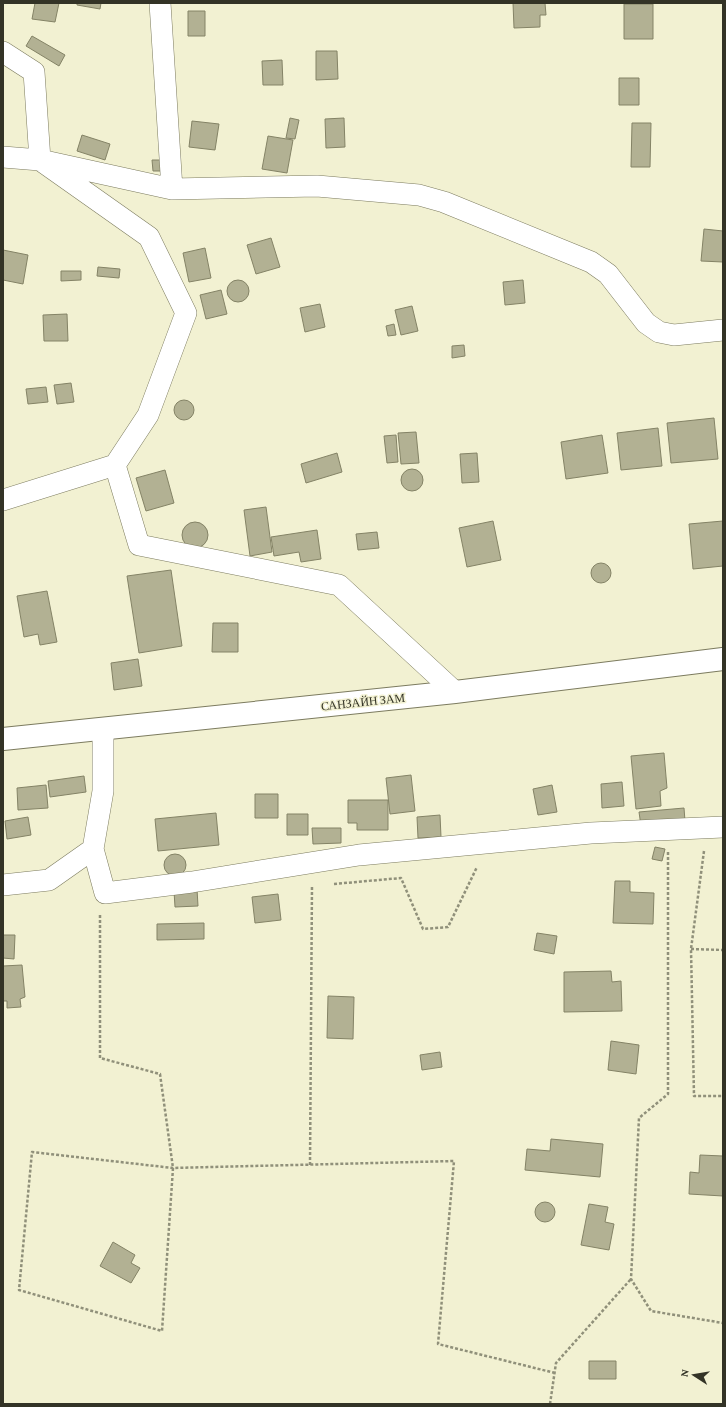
<svg xmlns="http://www.w3.org/2000/svg" width="726" height="1407" font-family="'Crimson Pro',serif">
	<rect width="100%" height="100%" fill="#f2f1d2"/>
	<path fill="#b2b193" stroke="#848366" d="M35,3H59L55,22L32,19Z
		M77,3H101L100,9L77,5Z
		M513,3H545L546,15H540V27L514,28Z
		M624,4H653V39H624Z
		M188,11H205V36H188Z
		M32,36L65,55L59,66L26,46Z
		M316,51H337L338,79L316,80Z
		M282,60L283,85H263L262,61Z
		M619,78H639V105H619Z
		M290,118L299,120L295,139L286,138Z
		M344,118L345,147L326,148L325,119Z
		M192,121L219,124L215,150L189,147Z
		M632,123H651L650,167H631Z
		M82,135L110,144L105,160L77,151Z
		M268,136L293,140L287,173L262,169Z
		M152,160H161V171H153Z
		M704,229L723,231V262L701,261Z
		M271,238L280,267L256,274L247,245Z
		M205,248L211,278L189,282L183,253Z
		M3,250L28,255L23,284L3,280Z
		M98,267L120,269L119,278L97,276Z
		M61,271H81V280L61,281Z
		M523,280L525,303L505,305L503,282Z
		M227 291a11 11 0 1 1 22 0a11 11 0 1 1-22 0Z
		M221,290L227,314L206,319L200,295Z
		M320,304L325,327L305,332L300,308Z
		M412,306L418,331L401,335L395,310Z
		M67,314L68,341H44L43,315Z
		M394,324L396,335L388,336L386,326Z
		M464,345L465,356L452,358V346Z
		M71,383L74,402L57,404L54,385Z
		M46,387L48,402L28,404L26,389Z
		M174 410a10 10 0 1 1 20 0a10 10 0 1 1-20 0Z
		M714,418L718,459L671,463L667,423Z
		M658,428L662,466L621,470L617,433Z
		M416,432L419,463L401,464L398,433Z
		M396,435L398,462L387,463L384,436Z
		M602,435L608,473L566,479L561,442Z
		M337,453L342,472L306,483L301,464Z
		M477,453L479,482L462,483L460,454Z
		M401 480a11 11 0 1 1 22 0a11 11 0 1 1-22 0Z
		M165,470L174,503L146,511L136,478Z
		M266,507L272,552L250,556L244,510Z
		M493,521L501,560L467,567L459,528Z
		M723,521V566L693,569L689,524Z
		M182 535a13 13 0 1 1 26 0a13 13 0 1 1-26 0Z
		M317,530L321,559L301,562L299,552L274,556L271,537Z
		M377,532L379,548L358,550L356,534Z
		M591 573a10 10 0 1 1 20 0a10 10 0 1 1-20 0Z
		M171,570L182,646L139,653L127,576Z
		M47,591L57,642L40,645L38,634L24,637L17,596Z
		M213,623H238V652H212Z
		M138,659L142,686L114,690L111,663Z
		M664,753L667,788L660,791L661,806L636,809L631,756Z
		M411,775L415,811L390,814L386,778Z
		M84,776L86,792L50,797L48,781Z
		M622,782L624,806L602,808L601,784Z
		M46,785L48,808L18,810L17,788Z
		M552,785L557,812L538,815L533,789Z
		M255,794H278V818H255Z
		M348,800H388V830H357V823H348Z
		M684,808L685,821L641,826L639,812Z
		M216,813L219,845L158,851L155,819Z
		M287,814H308V835H287Z
		M440,815L441,837L418,838L417,817Z
		M28,817L31,835L7,839L5,821Z
		M312,828H341V843L313,844Z
		M655,847L665,849L662,861L652,859Z
		M164 865a11 11 0 1 1 22 0a11 11 0 1 1-22 0Z
		M615,881H630V892L654,893L653,924L613,923Z
		M197,889L198,906L175,907L174,891Z
		M278,894L281,920L255,923L252,897Z
		M204,923V939L157,940V924Z
		M537,933L557,936L554,954L534,950Z
		M3,935H15L14,959L3,958Z
		M22,965L25,997L20,999L21,1007L7,1008V1001H3V966Z
		M611,971L612,982L621,981L622,1011L564,1012V972Z
		M328,996L354,997L353,1039L327,1038Z
		M611,1041L639,1045L636,1074L608,1070Z
		M440,1052L442,1067L422,1070L420,1055Z
		M551,1139L603,1144L600,1177L525,1170L527,1149L550,1151Z
		M700,1155L723,1156V1196L689,1194L690,1172L699,1173Z
		M535 1212a10 10 0 1 1 20 0a10 10 0 1 1-20 0Z
		M589,1204L608,1207L605,1222L614,1224L609,1250L581,1245Z
		M113,1242L135,1255L131,1263L140,1268L131,1283L100,1266Z
		M589,1361H616V1379H589Z"/>
	<g fill="none" stroke-linecap="round" stroke-linejoin="round">
		<defs>
			<path id="street" d="M160,3L172,189
				M3,52L34,72L40,160
				M3,157L40,160L172,189L317,186L419,195L444,202L591,262L608,274L646,323L659,332L674,335L723,330
				M40,160L149,237L186,313L148,415L115,465L139,545L339,585L455,692
				M3,500L115,465
				M93,849L105,893L192,882L359,855L591,833L723,827
				M3,885L49,880L93,849L103,791V729"/>
			<path id="secondary" d="M3,739L455,692L723,659"/>
		</defs>
		<use href="#street" stroke="#7c7b5f" stroke-width="22"/>
		<use href="#secondary" stroke="#7c7b5f" stroke-width="24"/>
		<path stroke="#90907a" stroke-width="2.5" stroke-dasharray="3 2" stroke-linecap="butt" d="M704,851L691,949L694,1096H723
			M668,852V1094L639,1118L631,1279L651,1311L723,1323
			M334,884L401,878L423,929L448,927L477,867
			M100,915V1058L160,1074L173,1168L162,1331L19,1290L32,1152L173,1168L454,1161L438,1344L555,1373
			M691,949L723,950
			M310,1165L312,885
			M550,1404L556,1363L631,1279"/>
		<use href="#street" stroke="#fff" stroke-width="21"/>
		<use href="#secondary" stroke="#fff" stroke-width="22"/>
	</g>
	<g text-anchor="middle" stroke-width="3" stroke-linejoin="round" paint-order="stroke">
		<g font-size="12" fill="#333326" stroke="#f2f1d2">
			<text transform="translate(363 702) rotate(-6)" y="4">САНЗАЙН ЗАМ</text>
		</g>
	</g>
	<rect width="726" height="1407" fill="none" stroke="#333326" stroke-width="8"/>
	<g transform="translate(694 1375) rotate(282)" stroke="#f2f1d2" stroke-width="3" paint-order="stroke">
	<path d="M0-3L7 15L0 10L-7 15Z" fill="#333326"/>
	<text y="-6" font-size="11" font-weight="bold" text-anchor="middle" fill="#333326">N</text>
	</g>
</svg>
